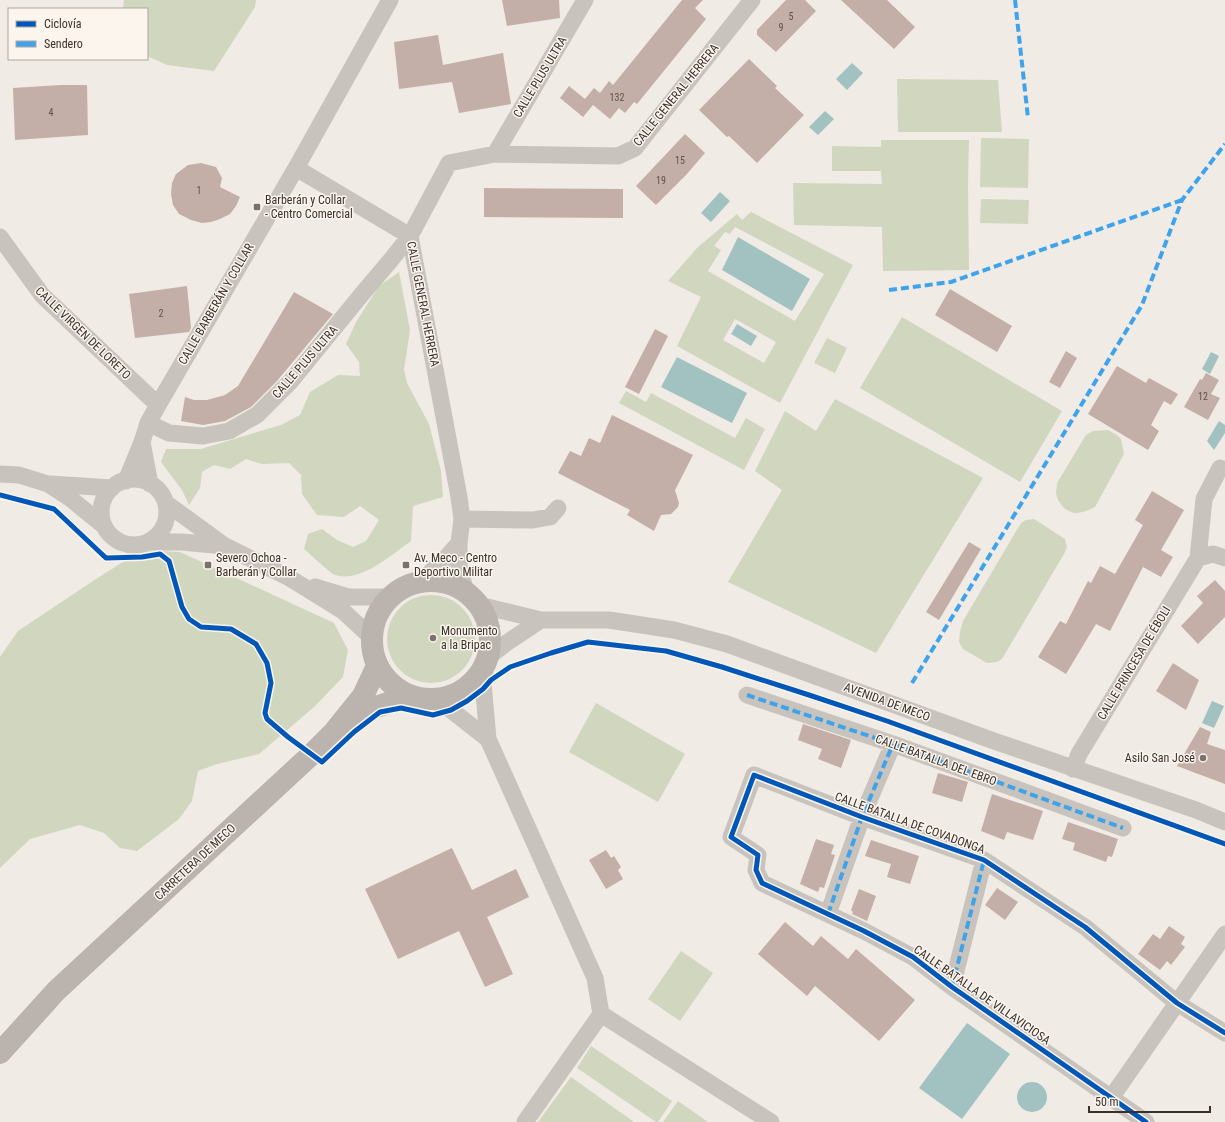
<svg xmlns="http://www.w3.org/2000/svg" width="1225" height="1122" font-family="'Roboto Condensed',sans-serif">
	<rect width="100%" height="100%" fill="#f0ebe5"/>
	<path fill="#d1d6bf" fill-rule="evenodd" d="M124,0H256L255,7L214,71L167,65L147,56V9H123Z
		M897,79L998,80L1002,132H898Z
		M981,138L1029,139L1028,188L980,187Z
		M881,140H969L968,183L969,270L883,271L882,227L794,225L793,183L882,184L881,171H832V146L881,147Z
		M981,199L1029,200L1028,224L980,223Z
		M751,212L853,265L780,403L677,346L701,297L668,281L697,248L737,214L742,220ZM735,227L824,274L795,321L708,271L721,250L714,246L725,232L730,234ZM735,319L776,342L764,363L723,340Z
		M399,272L410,330L404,370L407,383L429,424L441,471L443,497L413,506L411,541C391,555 361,583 335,575C330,573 310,554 304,549L308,534L322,529L337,540L353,547L366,541L379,520L360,506L344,517L317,515L302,494L301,475L289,463L262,464L246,459L230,469L214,465L202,472L200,488L189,505L182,490L161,462L166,449H201L281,425L300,415L310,392L338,375L360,376L359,362L346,344L356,322L379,286Z
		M902,317L1062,411L1020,482L860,388Z
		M827,338L847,348L835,373L814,363Z
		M626,391L646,402L651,393L735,438L746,418L765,429L744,470L619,403Z
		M835,399L983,478L876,653L728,582L782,490L755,471L785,411L816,431Z
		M1108,430L1117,435L1121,439L1124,454L1095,507C1089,510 1082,513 1076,513C1066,513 1057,502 1056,493C1056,490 1057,487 1057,483L1086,435L1093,431Z
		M1034,519L1065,539L1067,547L1064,554L1002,659L997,662L987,663L963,649L959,642L960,632L963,621L1021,523L1026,520Z
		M142,550L180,552L334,623L348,650L343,677L314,707L259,754L217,764L198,771L192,801L179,819L137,851L120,848L104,833L80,825L30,839L0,868V657L18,631L96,579Z
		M387 639a44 44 0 1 1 88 0a44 44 0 1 1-88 0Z
		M596,703L685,754L658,802L569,752Z
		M681,951L713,973L680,1021L648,999Z
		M591,1046L672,1101L658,1122H656L577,1068Z
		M571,1077L634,1122H538Z
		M678,1101L708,1122H663Z"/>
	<path fill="#a1c2c1" d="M852,63L863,73L847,90L836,79Z
		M825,111L834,119L818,135L809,127Z
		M720,192L730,201L711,222L701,213Z
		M738,237L810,279L792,311L722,270Z
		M737,324L757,336L751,346L731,334Z
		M1211,352L1219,356L1210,374L1202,369Z
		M677,357L747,393L732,423L661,387Z
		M1219,421L1225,425V433L1214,450L1207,441Z
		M1212,701L1224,706L1214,728L1202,723Z
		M967,1023L1010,1054L962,1119L919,1088Z
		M1017 1097a15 15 0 1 1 30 0a15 15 0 1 1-30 0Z"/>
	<path fill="#c3afa7" d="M502,0H559L560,18L507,26Z
		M682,0H703L695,8L706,19L637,104L634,102L625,113L619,108L610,119L593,105L583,117L560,98L569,86L585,99L594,88L600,93L609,81L613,85Z
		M786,0H805L816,11L776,52L757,35V30Z
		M841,0H887L915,27L894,49Z
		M438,35L443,65L503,53L511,104L459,113L452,82L399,89L394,42Z
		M749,59L777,86L775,88L804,115L757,163L729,136L727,137L699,110Z
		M61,85H87L88,135L15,140L13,88Z
		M685,134L705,153L686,175L656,205L636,186Z
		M201,163L216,167L222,178L220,187L240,197L236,206L230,214L220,219L211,222L202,223L191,220L179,214L173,205L171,194L172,183L176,174L188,165Z
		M484,188L623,189V218L484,217Z
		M187,286L191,328L189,332L135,338L129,294Z
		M950,289L1012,326L997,352L935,315Z
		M294,292L333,314L277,381L251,407L225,421L203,425L181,421L185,397L194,400H207L225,395L238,386Z
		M655,329L668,336L639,394L625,387Z
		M1066,351L1077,358L1060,388L1049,382Z
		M1117,366L1146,383L1149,378L1178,394L1171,405L1164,401L1151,425L1159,431L1148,450L1088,414Z
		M1206,373L1219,380L1211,394L1220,398L1208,420L1184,407L1200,379L1202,380Z
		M612,415L693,455L675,490L679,503L678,507L671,514L661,515L654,531L627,515L630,510L558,473L570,451L581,456L589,438L600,443Z
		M1152,491L1184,510L1161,550L1173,557L1161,577L1143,567L1110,631L1096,624L1066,674L1038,657L1060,621L1066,624L1088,581L1091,583L1100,566L1115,574L1143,525L1135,520Z
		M969,542L981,549L939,620L926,612Z
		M1215,580L1225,591V617L1198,644L1181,626L1203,603L1197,596Z
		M1173,663L1199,680L1186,710L1156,691Z
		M803,724L851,740L841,768L818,759L822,749L798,740Z
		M1200,727L1211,732L1207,744L1225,750V784L1177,766Z
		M938,773L968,782L962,802L932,793Z
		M992,794L1043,811L1033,840L1007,832L1004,840L981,831Z
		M1068,822L1118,839L1112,857L1108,856L1106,862L1073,850L1075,843L1062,839Z
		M816,839L834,845L831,854L835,855L824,888L820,887L818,892L800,884Z
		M871,840L919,856L910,884L887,877L891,864L865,856Z
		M452,848L472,890L516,869L529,897L487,917L513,974L485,987L459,931L398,959L365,889Z
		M606,850L611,858L614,856L621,867L618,870L623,879L606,889L589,860Z
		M997,888L1018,902L1005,920L985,905Z
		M859,889L876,896L867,921L852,914L853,912L851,910Z
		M785,922L813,946L821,936L848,959L856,949L915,1000L879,1041L815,986L807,996L758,954Z
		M1169,926L1185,937L1181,944L1185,947L1171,965L1167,961L1160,970L1138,954L1153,934L1160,939Z"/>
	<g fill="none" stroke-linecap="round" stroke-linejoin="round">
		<path stroke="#c9c3be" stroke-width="17" d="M495,154L585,0
			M0,237L42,295L158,405
			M148,423L169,433L203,436L229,431L257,415L291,381L362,294L390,261L410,236L296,168
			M142,442L150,484
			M0,474L19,475L48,484L71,499L104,526
			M101 512a33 33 0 1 1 66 0a33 33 0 1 1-66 0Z
			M126,481L142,442L148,423L158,405L296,168L390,0
			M50,484L112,488
			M166,503L225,546L288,577L343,611L371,637
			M462,519L533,520L550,517L558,508
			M149,542H182L224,546
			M459,543L462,519L459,497L410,236L449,163L495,154L618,156L635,148L752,0
			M1198,558L1204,499L1220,468
			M421,581L444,560L459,543V565L466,593
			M315,587L348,597H389
			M479,605L541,620H609L674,630L727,644L994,741L1196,810L1225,822
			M488,657L505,644L541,620
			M482,671L488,739L595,978L601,1014L525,1122
			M747,695L893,744L1123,828
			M433,700L451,710L488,739
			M1073,769L1079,754L1198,558L1213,554L1225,558
			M828,914L862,817L893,744
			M952,987L984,860
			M601,1014L771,1122
			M1111,1098L1225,934
			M1146,1122L952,987L913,957L864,931L762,883L756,870L758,855L731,837L754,775L862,817L984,860L1085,927L1177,1003L1225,1033"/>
		<path stroke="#bab3ae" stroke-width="22" d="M372 640a59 59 0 1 1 118 0a59 59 0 1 1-118 0Z
			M344,726L376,707L409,696
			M0,1053L56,991L312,754L334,732L363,696L377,666"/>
		<path stroke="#3fa3eb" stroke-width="4" stroke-dasharray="8 4" stroke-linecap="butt" d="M1015,0L1028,118
			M889,290L951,282L1182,200
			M912,683L1142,305L1182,200L1225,144
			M747,695L893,744L1123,828
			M828,914L862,817L893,744
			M952,987L984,860"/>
		<defs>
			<path id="cycleway" d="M0,495L54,509L106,558L142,557L160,554L169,561L182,607L189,619L201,627L231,629L256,644L267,663L271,683L265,713L267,719L288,737L322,762L354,732L380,712L401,708L433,715L451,710L467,701L483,689L491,680L510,667L551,653L588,642L666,651L722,667L809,695L887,721L1225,844
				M1146,1122L952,987L913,957L864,931L762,883L756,870L758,855L731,837L754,775L862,817L984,860L1085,927L1177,1003L1225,1033"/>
		</defs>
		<use href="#cycleway" stroke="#fbf5ee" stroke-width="8"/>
		<use href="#cycleway" stroke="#0057b8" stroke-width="5"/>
	</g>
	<g fill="#7a716c" stroke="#fbf5ee" stroke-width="1.5">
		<rect x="253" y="203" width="8" height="8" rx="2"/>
		<rect x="204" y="561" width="8" height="8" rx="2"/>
		<rect x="402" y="561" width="8" height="8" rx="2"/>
		<circle cx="433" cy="638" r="4"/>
		<circle cx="1203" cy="758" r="4"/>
	</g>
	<g text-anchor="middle" stroke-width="3" stroke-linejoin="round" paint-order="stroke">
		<g font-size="10" fill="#5d504a">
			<text x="791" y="20">5</text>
			<text x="781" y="31">9</text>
			<text x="617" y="101">132</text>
			<text x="51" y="116">4</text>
			<text x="680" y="164">15</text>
			<text x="661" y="184">19</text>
			<text x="199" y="194">1</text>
			<text x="161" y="317">2</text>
			<text x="1203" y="400">12</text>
		</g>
		<g font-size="12" fill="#3b302b" stroke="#fbf5ee">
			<text transform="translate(540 77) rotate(-59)" y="4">CALLE PLUS ULTRA</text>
			<text transform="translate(676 95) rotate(-51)" y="4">CALLE GENERAL HERRERA</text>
			<text transform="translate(216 304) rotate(-60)" y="4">CALLE BARBERÁN Y COLLAR</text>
			<text transform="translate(423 304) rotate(79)" y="4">CALLE GENERAL HERRERA</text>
			<text transform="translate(83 333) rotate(44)" y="4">CALLE VIRGEN DE LORETO</text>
			<text transform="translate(305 362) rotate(-49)" y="4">CALLE PLUS ULTRA</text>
			<text transform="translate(1134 663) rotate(-59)" y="4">CALLE PRINCESA DE ÉBOLI</text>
			<text transform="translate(887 702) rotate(20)" y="4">AVENIDA DE MECO</text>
			<text transform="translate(936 760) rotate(20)" y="4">CALLE BATALLA DEL EBRO</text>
			<text transform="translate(910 823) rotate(20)" y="4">CALLE BATALLA DE COVADONGA</text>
			<text transform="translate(195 862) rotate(-43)" y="4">CARRETERA DE MECO</text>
			<text transform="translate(982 995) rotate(35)" y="4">CALLE BATALLA DE VILLAVICIOSA</text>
		</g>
		<g font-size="12" fill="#3b302b" stroke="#fbf5ee" text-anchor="start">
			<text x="265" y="204">Barberán y Collar<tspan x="265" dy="14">- Centro Comercial</tspan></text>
			<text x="216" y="562">Severo Ochoa -<tspan x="216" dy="14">Barberán y Collar</tspan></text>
			<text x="414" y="562">Av. Meco - Centro<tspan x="414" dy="14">Deportivo Militar</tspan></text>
			<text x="441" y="635">Monumento<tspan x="441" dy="14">a la Bripac</tspan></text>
			<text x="1195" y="762" text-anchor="end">Asilo San José</text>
		</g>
	</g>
	<rect x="8" y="8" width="140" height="52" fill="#fbf5ee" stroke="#aea6a0"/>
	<rect x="16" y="21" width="20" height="6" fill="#0057b8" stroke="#aea6a0"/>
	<text x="44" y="28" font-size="12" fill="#3b302b">Ciclovía</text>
	<rect x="16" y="41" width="20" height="6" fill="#3fa3eb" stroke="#aea6a0"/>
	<text x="44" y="48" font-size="12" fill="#3b302b">Sendero</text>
	<path d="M1089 1106v6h121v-6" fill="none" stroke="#3b302b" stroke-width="2"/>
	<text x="1095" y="1106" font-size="12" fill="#3b302b" stroke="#fbf5ee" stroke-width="3" paint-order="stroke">50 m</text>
</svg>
